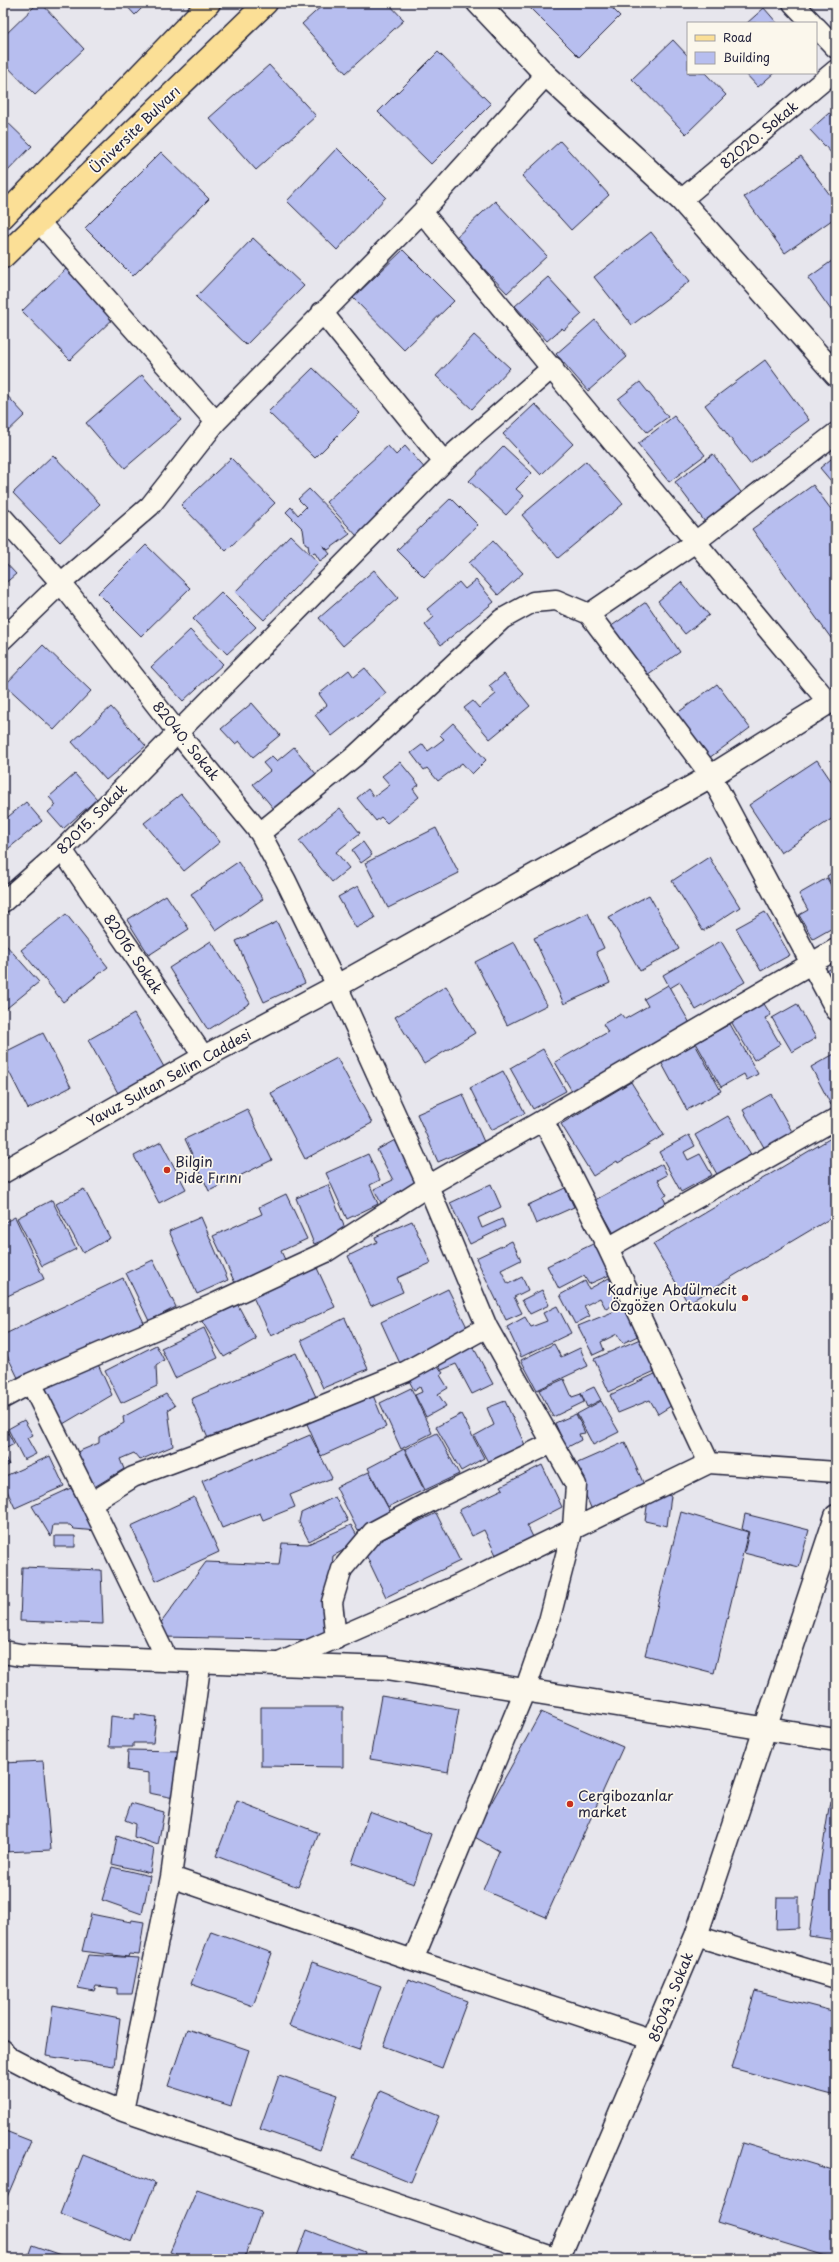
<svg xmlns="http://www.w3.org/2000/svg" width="839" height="2262" font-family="'Playpen Sans',sans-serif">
	<rect width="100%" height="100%" fill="#e7e6ed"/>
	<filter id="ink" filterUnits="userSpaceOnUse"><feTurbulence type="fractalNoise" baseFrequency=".025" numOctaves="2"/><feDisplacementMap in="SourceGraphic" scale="8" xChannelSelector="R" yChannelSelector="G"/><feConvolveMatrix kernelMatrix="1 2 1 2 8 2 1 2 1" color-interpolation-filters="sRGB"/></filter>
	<g filter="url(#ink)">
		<path fill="#b7beef" stroke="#22223b" d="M38,3H41L84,49L35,95L3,62V37Z
			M124,3H147L135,15Z
			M325,3H388L404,20L346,73L302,24Z
			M525,3H607L620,16L579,57Z
			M764,8L777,23H747Z
			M673,40L688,56V73H705L726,95L686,134L632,79Z
			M438,52L491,104L431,164L378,112Z
			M269,65L316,116L256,170L209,118Z
			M745,73H774L758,87Z
			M829,113L836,118V158L810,130Z
			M3,118L32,146L3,176Z
			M560,141L609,195L571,230L522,176Z
			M337,148L386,197L337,250L287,201Z
			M161,152L209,199L133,276L85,228Z
			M801,156L836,203V217L785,253L744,197Z
			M495,201L547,256L507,293L455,238Z
			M651,232L690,281L632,325L594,277Z
			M253,238L304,286L246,345L196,297Z
			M403,250L454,301L404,350L353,298Z
			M836,258V317L808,278Z
			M69,266L117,315L70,360L22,311Z
			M548,277L582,314L564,330L562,328L547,341L515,306Z
			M595,320L627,357L588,391L556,354Z
			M474,335L510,368L472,409L436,376Z
			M765,360L809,420L750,464L705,405Z
			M313,368L360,413L315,458L268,412Z
			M142,375L181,420L125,468L86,423Z
			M640,382L668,417L647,432L618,399Z
			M3,391L25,415L3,436Z
			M535,404L573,444L541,475L503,434Z
			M674,416L705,455L669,482L638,444Z
			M388,446L396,455L405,446L428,472L357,536L326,502Z
			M503,446L532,473L516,489L524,496L506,515L469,481Z
			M713,454L746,499L708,526L675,482Z
			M53,455L100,504L60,542L13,493Z
			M836,455V487L820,468Z
			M231,458L275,503L226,551L181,505Z
			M586,461L623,504L558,558L522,515Z
			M813,485L836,516V645L752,529Z
			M309,489L338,519L350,534L328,550L322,544L330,554L320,561L315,553L312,554L309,551L308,545L305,543L303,529L286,512L291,507L298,515L306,507L298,499Z
			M451,498L478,525L424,577L397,550Z
			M290,535L319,563L264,620L235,592Z
			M493,541L523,573L498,595L469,563Z
			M146,545L190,588L141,636L98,593Z
			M3,560L16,574L3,585Z
			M374,570L398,598L343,646L319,618Z
			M476,580L494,602L441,645L425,625L434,617L427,609L459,582L465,589Z
			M681,582L709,615L685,634L658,601Z
			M221,592L256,627L227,654L193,619Z
			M646,602L680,652L644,677L610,627Z
			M190,630L223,664L183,701L151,667Z
			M43,645L91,691L54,730L5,685Z
			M365,668L386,693L332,736L315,715L327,705L319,694L349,670L354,677Z
			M504,674L530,706L490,739L464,708L473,701L479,708L496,694L489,686Z
			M717,684L750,728L709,758L676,714Z
			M252,703L280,735L253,757L239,741L235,744L221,729Z
			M111,707L146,746L106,780L72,742Z
			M453,723L486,760L472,774L462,763L438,781L427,768L424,770L411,753L423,744L428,751L444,739L440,735Z
			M294,747L316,774L274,809L253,784L270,771L263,763L272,756L277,761Z
			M817,760L836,788V816L781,853L749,805Z
			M400,762L419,785L413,789L419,797L387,823L381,817L376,821L357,798L368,789L374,797L390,785L382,776Z
			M75,774L97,799L63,829L48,812L56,805L49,797Z
			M181,794L220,842L184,871L144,823Z
			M26,802L42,821L3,853V821Z
			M340,808L360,833L336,852L349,868L332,882L299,841Z
			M436,828L459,873L388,908L365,863Z
			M363,842L372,855L361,863L352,850Z
			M709,857L740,907L703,931L672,881Z
			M238,862L263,899L216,931L191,894Z
			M836,870V892L827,876Z
			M827,878L836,895V926L813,939L799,915L808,910L799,894Z
			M358,886L375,918L356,928L338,897Z
			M166,895L189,929L149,955L127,920Z
			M649,895L679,949L640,971L609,917Z
			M765,912L790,955L761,971L736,928Z
			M588,913L604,948L596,952L610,983L564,1004L534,938Z
			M66,914L108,967L63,1002L21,950Z
			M277,922L305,983L264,1002L236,941Z
			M211,941L250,1003L208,1030L169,968Z
			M721,941L745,982L696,1010L680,982L670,988L663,975Z
			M514,942L547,1005L507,1025L475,962Z
			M6,945L39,982L7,1008L3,1004V948Z
			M836,965V986L827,971Z
			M668,985L691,1025L573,1093L555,1062L608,1032L603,1024L621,1014L625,1019L648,1006L644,999Z
			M446,986L475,1033L424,1064L395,1017Z
			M761,999L771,1015L765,1018L780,1044L754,1060L729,1018Z
			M797,1004L816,1038L792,1052L772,1018Z
			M134,1014L164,1067L118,1093L88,1040Z
			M730,1024L758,1074L747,1080L744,1074L721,1087L696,1043Z
			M43,1033L71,1087L28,1109L3,1060V1053Z
			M695,1044L721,1091L687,1110L661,1062Z
			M543,1049L566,1091L533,1109L510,1068Z
			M836,1053V1102L831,1105L811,1067Z
			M337,1058L372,1123L305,1159L271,1093Z
			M503,1071L525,1113L491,1130L470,1088Z
			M631,1082L664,1135L618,1163L617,1161L593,1176L561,1124Z
			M463,1094L484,1142L438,1162L417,1114Z
			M771,1094L794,1135L766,1151L743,1110Z
			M247,1109L272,1160L209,1191L185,1139Z
			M728,1116L752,1156L718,1176L695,1135Z
			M689,1135L695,1146L684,1152L688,1160L700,1154L712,1175L681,1192L659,1152Z
			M836,1135V1215L688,1303L653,1244Z
			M395,1140L419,1186L382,1205L374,1189L393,1180L377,1150Z
			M161,1142L186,1189L159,1203L134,1156Z
			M368,1154L380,1180L370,1185L378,1204L347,1219L326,1173Z
			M662,1164L667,1175L658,1180L667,1195L663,1197L669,1210L616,1237L595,1200Z
			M491,1184L501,1207L478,1218L482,1228L502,1219L505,1227L470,1244L450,1203Z
			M328,1185L346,1231L314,1244L296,1198Z
			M565,1188L574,1207L536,1224L528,1205Z
			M84,1189L110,1238L83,1253L56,1204Z
			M286,1194L307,1239L281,1251L286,1262L236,1285L213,1236L262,1214L259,1207Z
			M52,1200L76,1249L42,1266L17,1218Z
			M15,1217L44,1279L3,1298V1223Z
			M201,1217L228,1280L197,1294L169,1231Z
			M412,1221L431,1263L397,1278L403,1292L371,1306L348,1256L377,1242L375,1237Z
			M512,1241L521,1260L501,1270L508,1284L522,1277L528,1290L514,1297L522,1313L506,1320L476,1258Z
			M595,1243L610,1275L589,1284L584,1276L559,1289L547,1266Z
			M153,1260L176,1307L149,1321L126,1273Z
			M317,1268L335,1307L271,1336L253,1297Z
			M123,1278L146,1327L21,1384L3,1347V1335Z
			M609,1278L621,1301L606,1309L600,1298L584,1306L590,1316L575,1324L560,1295L585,1281L589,1289Z
			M448,1289L471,1335L403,1370L381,1322Z
			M542,1290L549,1305L530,1314L522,1300Z
			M233,1296L256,1339L224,1357L198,1315Z
			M557,1306L571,1333L521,1357L507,1327L525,1317L531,1327L547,1321L543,1313Z
			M625,1307L642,1334L623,1343L617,1334L601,1342L604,1350L593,1355L578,1326Z
			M345,1318L368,1369L323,1388L301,1340Z
			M204,1328L218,1358L175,1378L161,1348Z
			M469,1339L493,1384L472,1394L456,1364L442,1370L434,1357Z
			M640,1339L655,1371L609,1392L594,1359Z
			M554,1344L561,1357L580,1348L588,1366L537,1390L521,1360Z
			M156,1345L164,1360L156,1366L157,1386L121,1403L105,1371Z
			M296,1353L316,1397L210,1443L191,1399Z
			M433,1359L443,1373L440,1375L448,1388L438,1394L446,1406L426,1417L415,1395L422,1392L420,1387L414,1390L406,1375Z
			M97,1362L112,1395L63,1424L44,1385Z
			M657,1373L674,1404L658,1414L650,1400L618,1413L610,1395Z
			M564,1379L572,1397L581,1394L584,1402L553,1417L539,1390Z
			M594,1387L601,1400L587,1407L581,1393Z
			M370,1388L386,1427L321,1456L304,1417Z
			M411,1388L432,1433L401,1449L380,1403Z
			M166,1394L175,1406L168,1410L173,1446L140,1460L134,1453L120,1459L124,1469L86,1492L70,1455L99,1443V1437L124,1423L123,1417Z
			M505,1401L525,1445L488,1462L474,1436L494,1425L487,1408Z
			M601,1401L619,1432L593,1445L577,1414Z
			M461,1414L484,1458L461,1471L436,1427Z
			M576,1414L585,1433L579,1434L581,1440L566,1448L555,1423Z
			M24,1420L33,1435L27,1438L36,1454L24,1460L8,1429Z
			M5,1427L14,1444L3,1450V1428Z
			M437,1433L459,1474L425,1490L405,1449Z
			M310,1435L332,1478L290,1495L295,1507L263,1520L260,1513L222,1528L202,1481Z
			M625,1442L646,1489L594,1515L573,1465Z
			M404,1449L424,1490L388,1507L368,1468Z
			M3,1453L9,1465L3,1468Z
			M50,1456L64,1486L15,1508L3,1482V1477Z
			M542,1465L562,1507L527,1525L534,1539L497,1557L484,1530L472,1536L459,1510L503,1489L501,1486Z
			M369,1472L392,1515L358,1531L336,1487Z
			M71,1488L97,1531L74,1529L70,1525H53L51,1537L32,1506Z
			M649,1492L671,1496L667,1526L645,1521Z
			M194,1497L219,1552L156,1581L131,1526Z
			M335,1497L348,1521L309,1541L299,1522L301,1513Z
			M681,1512L748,1532L714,1673L645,1655Z
			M436,1513L460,1561L386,1597L363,1549Z
			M745,1514L809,1530L799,1567L744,1553L749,1532L742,1529Z
			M351,1525L360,1541L333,1556L324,1640L163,1637L157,1628L206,1562L279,1565L282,1543L308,1544Z
			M55,1536H75V1547H55Z
			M22,1567L101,1570L103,1624L20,1621Z
			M381,1696L459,1709L448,1772L370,1759Z
			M261,1707H343V1767L261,1766Z
			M541,1712L623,1747L546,1917L483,1890L499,1851L473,1836Z
			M135,1714L156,1717L153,1743H133V1747H109L111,1716L135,1719Z
			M128,1750L181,1751L174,1798L149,1793V1773L127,1770Z
			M43,1761L51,1850L3,1852V1763Z
			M237,1801L319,1833L298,1887L216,1856Z
			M830,1801L836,1802V1940L809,1936Z
			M131,1803L164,1812L158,1845L134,1837L135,1824L125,1820Z
			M369,1812L431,1834L414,1884L352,1863Z
			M117,1836L154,1849L150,1873L112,1864Z
			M112,1867L150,1876L142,1914L102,1900Z
			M777,1897H799V1928L776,1929Z
			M91,1914L131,1922L132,1920L144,1922L139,1955L129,1954L128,1957L82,1951Z
			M211,1931L272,1953L253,2006L191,1984Z
			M88,1955L139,1958L132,1994H117V1988L96,1986L94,1991L78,1988Z
			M312,1962L381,1986L359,2050L289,2026Z
			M408,1979L467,2001L442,2068L383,2046Z
			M755,1991L836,2012V2096L732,2068Z
			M53,2005L120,2018L114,2066L46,2056Z
			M187,2029L249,2050L231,2106L168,2086Z
			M279,2075L338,2095L320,2150L260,2129Z
			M380,2091L439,2116L411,2182L352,2158Z
			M3,2130L31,2141L7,2197L3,2195Z
			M742,2143L836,2171V2259L717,2223Z
			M83,2155L155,2183L132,2242L60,2214Z
			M197,2190L261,2212L244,2259H188L170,2252Z
			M307,2230L365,2252L363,2259H296Z
			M32,2245L72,2259H27Z"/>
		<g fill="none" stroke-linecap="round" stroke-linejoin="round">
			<defs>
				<path id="minor" d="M793,3L812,23
					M816,27L836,48
					M681,200L836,70
					M422,212C559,375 692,540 829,703
					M39,222L216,422
					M322,312L444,462
					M836,433L694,543L589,614L711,776L836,1010
					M3,518L61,583L178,733L260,833L286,881L337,986L428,1186L487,1327L576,1485L573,1528L549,1621L525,1690L413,1960
					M3,639L61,583L150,506L216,422L422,212L546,75
					M260,833L355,756L502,619L533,602L556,600L589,614
					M62,850L204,1057
					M3,902L62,850L444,462L553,367
					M608,1248L836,1119
					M31,1383L91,1503
					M3,1398L31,1383L214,1304L324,1253L428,1186L543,1120
					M709,1463L608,1248L543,1120L836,949
					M336,1639L332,1602L342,1569L373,1532L433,1500L552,1443
					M167,1659L91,1503L133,1477L297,1416L405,1372L487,1327
					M279,1663L458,1585L709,1463L836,1472
					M171,1877L413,1960L653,2040
					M696,1936L836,1978
					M3,2050L8,2057L75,2092L123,2111L558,2259
					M123,2111L171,1877L201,1660"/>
				<path id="tertiary" d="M478,3L546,75L681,200L836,375
					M3,1172L204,1057L337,986L711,776L836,698
					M558,2259L696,1936L836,1516"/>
				<path id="secondary" d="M3,1652L20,1655L387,1668L836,1740"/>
				<path id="primary" d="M3,217L209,3
					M3,257L266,3"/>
			</defs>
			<use href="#minor" stroke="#22223b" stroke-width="23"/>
			<use href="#tertiary" stroke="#22223b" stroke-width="25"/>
			<use href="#secondary" stroke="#22223b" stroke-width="25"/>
			<use href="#primary" stroke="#22223b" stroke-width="25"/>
			<use href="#minor" stroke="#fbf7ec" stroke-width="20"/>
			<use href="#tertiary" stroke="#fbf7ec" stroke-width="22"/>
			<use href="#secondary" stroke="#fbf7ec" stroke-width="22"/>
			<use href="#primary" stroke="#fbdf96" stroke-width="22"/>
		</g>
	</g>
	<g fill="#c8321e" stroke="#fbf7ec" stroke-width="1.5">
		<circle cx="167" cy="1170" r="4"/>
		<circle cx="745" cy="1298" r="4"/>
		<circle cx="570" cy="1804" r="4"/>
	</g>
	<g text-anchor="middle" stroke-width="3.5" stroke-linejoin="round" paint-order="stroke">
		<g font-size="14" fill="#22223b" stroke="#fbf7ec">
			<text transform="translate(135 130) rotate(-44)" y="5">Üniversite Bulvarı</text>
			<text transform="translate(759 135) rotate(-40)" y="5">82020. Sokak</text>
			<text transform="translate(186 741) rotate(51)" y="5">82040. Sokak</text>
			<text transform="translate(92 819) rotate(-45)" y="5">82015. Sokak</text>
			<text transform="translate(133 954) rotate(56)" y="5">82016. Sokak</text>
			<text transform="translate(169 1078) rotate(-29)" y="5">Yavuz Sultan Selim Caddesi</text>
			<text transform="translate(671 1997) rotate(-68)" y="5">85043. Sokak</text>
		</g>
		<g font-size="14" fill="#22223b" stroke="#fbf7ec" text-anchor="start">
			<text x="175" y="1167">Bilgin<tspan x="175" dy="16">Pide Fırını</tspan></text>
			<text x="737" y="1295" text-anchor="end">Kadriye Abdülmecit<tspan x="737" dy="16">Özgözen Ortaokulu</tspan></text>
			<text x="578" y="1801">Cergibozanlar<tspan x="578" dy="16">market</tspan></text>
		</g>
	</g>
	<rect width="839" height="2262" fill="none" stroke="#fbf7ec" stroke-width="16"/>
	<rect x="8" y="8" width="823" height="2246" fill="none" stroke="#22223b" stroke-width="1.5" filter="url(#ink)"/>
	<rect x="687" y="22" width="130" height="52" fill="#fbf7ec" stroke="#a4a2a5"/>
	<rect x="695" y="35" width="20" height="6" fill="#fbdf96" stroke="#a4a2a5"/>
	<text x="723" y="42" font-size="12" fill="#22223b">Road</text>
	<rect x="695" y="52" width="20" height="12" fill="#b7beef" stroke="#a4a2a5"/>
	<text x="723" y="62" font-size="12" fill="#22223b">Building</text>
</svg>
